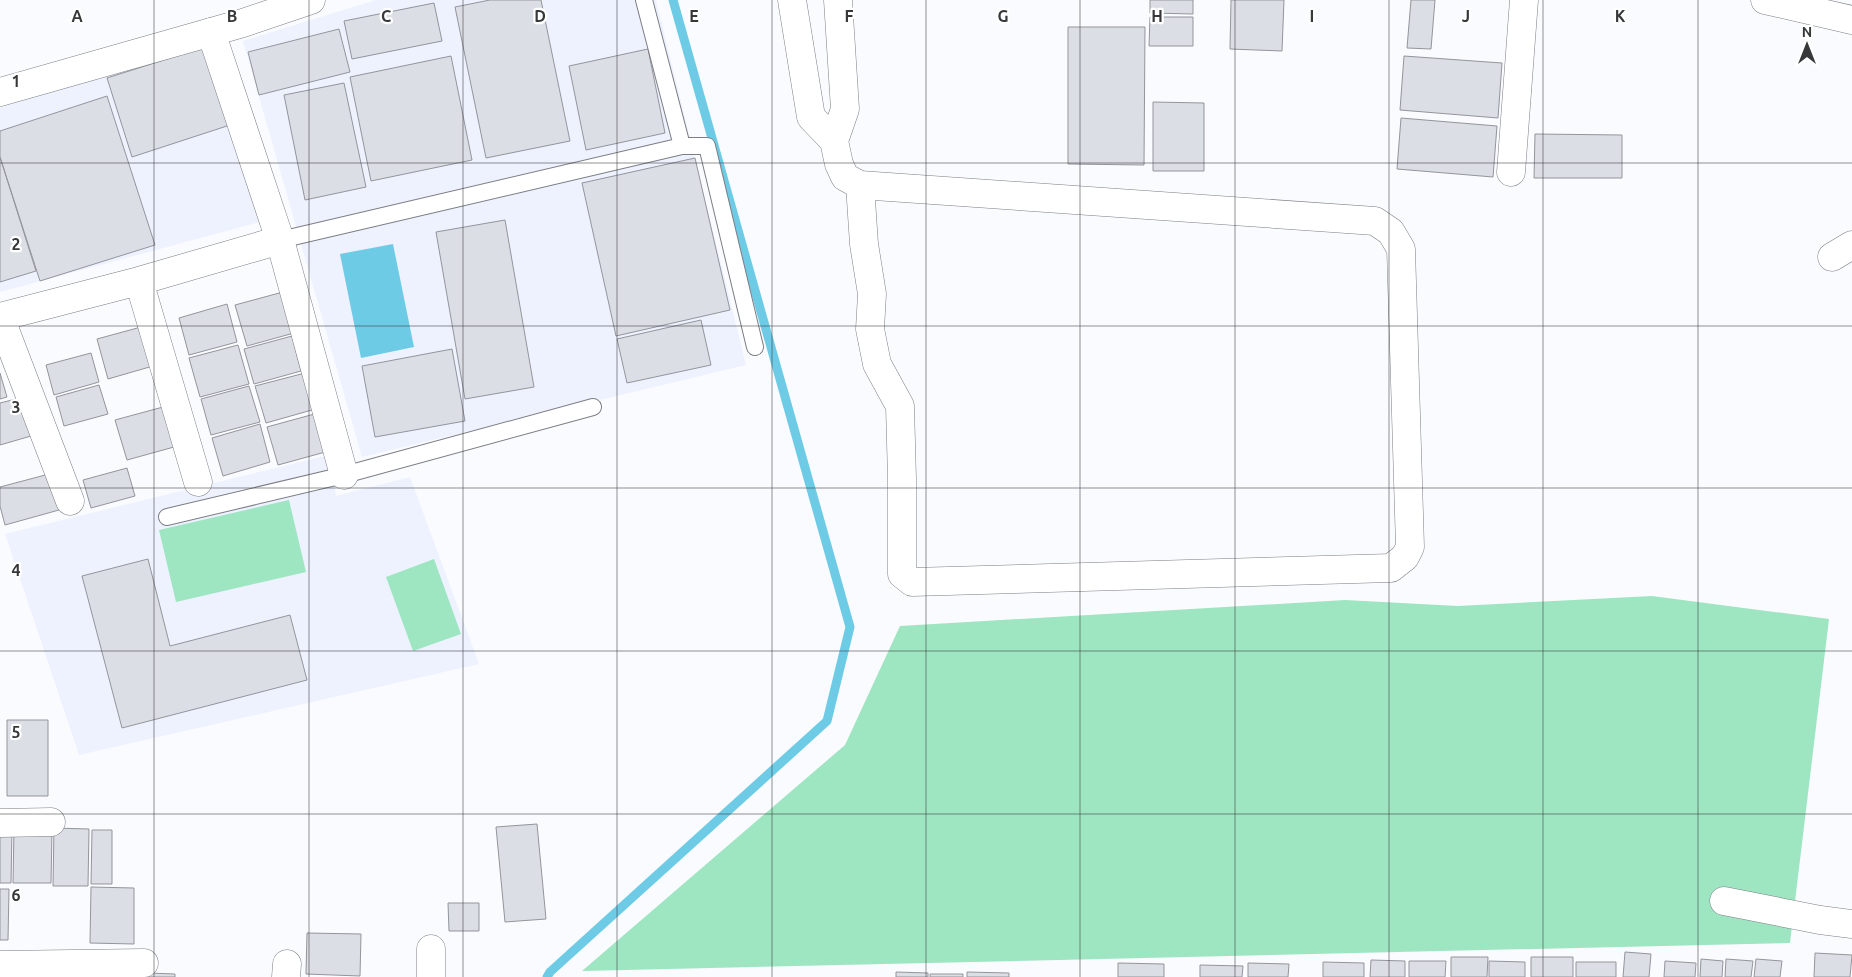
<svg xmlns="http://www.w3.org/2000/svg" width="1852" height="977" font-family="Ubuntu,sans-serif">
	<rect width="100%" height="100%" fill="#fafbfe"/>
	<path fill="#eef2fe" d="M376,0H656L746,365L362,457L243,41Z
		M208,40L260,222L0,292V108Z
		M329,455L336,496L410,477L479,664L79,755L5,534Z"/>
	<path fill="#9ee5c2" d="M289,500L306,572L176,602L159,530Z
		M434,559L461,634L413,651L386,577Z
		M1652,596L1829,619L1790,943L582,971L845,745L900,626L1345,600L1458,606Z"/>
	<path fill="#6dcbe6" d="M393,244L414,347L361,358L340,254Z"/>
	<g fill="none" stroke-linecap="round" stroke-linejoin="round">
		<path stroke="#6dcbe6" stroke-width="9" d="M547,977L550,972L827,721L850,627L673,0"/>
	</g>
	<path fill="#dcdee5" stroke="#93959c" d="M490,0H541L570,141L486,158L455,7Z
		M1150,0H1193V14L1150,13Z
		M1231,0H1284L1282,51L1230,49Z
		M1411,0H1435L1431,49L1407,48Z
		M434,3L442,41L352,59L344,21Z
		M1150,17H1193V46H1149Z
		M1068,27H1145L1144,165L1068,164Z
		M339,29L350,72L259,95L248,52Z
		M208,46L233,124L132,157L107,78Z
		M648,49L665,133L586,150L569,66Z
		M451,56L472,160L371,181L350,77Z
		M1404,56L1502,63L1498,118L1400,110Z
		M344,83L366,187L305,200L284,95Z
		M107,96L155,245L40,281L0,157V131Z
		M1153,102L1204,103V171H1153Z
		M1401,118L1497,126L1493,177L1397,169Z
		M1535,134L1622,135V178H1534Z
		M0,157L36,271L0,282Z
		M695,158L730,310L616,336L582,183Z
		M505,220L534,387L465,399L436,232Z
		M283,292L294,333L247,346L235,305Z
		M227,304L237,342L189,355L179,318Z
		M701,320L711,365L627,383L617,339Z
		M141,327L153,366L108,379L97,339Z
		M292,336L301,371L254,384L244,349Z
		M238,345L249,384L200,397L189,358Z
		M452,349L465,421L375,437L362,366Z
		M91,353L99,382L54,395L46,365Z
		M309,372L319,408L266,423L255,386Z
		M0,373L7,397L0,399Z
		M99,385L108,414L64,426L56,397Z
		M249,386L260,422L211,435L201,399Z
		M20,398L31,436L0,445V403Z
		M163,407L174,447L127,460L115,420Z
		M318,413L329,451L278,465L267,427Z
		M260,424L270,462L223,476L212,438Z
		M127,468L135,496L91,508L83,480Z
		M49,474L59,510L5,525L0,506V487Z
		M148,559L170,646L290,615L307,680L122,728L82,576Z
		M7,720H48V796H7Z
		M537,824L546,919L505,922L496,827Z
		M0,828H12L11,883H0Z
		M54,828L89,829L88,886H53Z
		M14,829H52L51,883H13Z
		M92,830H112V884H91Z
		M91,887L134,888V944L90,943Z
		M0,889H9L8,940H0Z
		M448,903H479V931H449Z
		M307,933L361,934L360,976L306,974Z
		M1625,952L1651,954L1649,977H1623Z
		M1815,953L1852,955L1850,977H1814Z
		M1451,957H1488L1487,977H1451Z
		M1531,957H1573V977H1531Z
		M1701,959L1723,961L1722,977H1700Z
		M1726,959L1753,961L1751,977H1725Z
		M1756,959L1782,961L1780,977H1754Z
		M1371,960L1405,961V977H1370Z
		M1409,961H1446L1445,977H1409Z
		M1489,961L1525,962V977H1489Z
		M1665,961L1696,963L1695,977H1664Z
		M1323,962L1364,963V977H1323Z
		M1576,962H1616V977H1576Z
		M1118,963L1164,964V977H1118Z
		M1248,963L1289,964L1288,977H1248Z
		M1200,965L1243,966L1242,977H1200Z
		M896,972L928,973V977H896Z
		M967,972L1009,973V977H967Z
		M149,973L175,974V977H149Z
		M930,974H963V977H930Z"/>
	<g fill="none" stroke-linecap="round" stroke-linejoin="round">
		<defs>
			<path id="service" d="M644,0L682,146H707L755,347
				M280,240L682,146
				M167,517L344,475L593,407"/>
			<path id="minor" d="M792,0L811,117L834,141L839,164L845,177L860,185L1375,221L1391,232L1401,249L1410,547L1405,557L1391,568L912,582L902,574V479L900,406L877,364L870,329L872,294L864,244L860,185
				M834,141L845,109L838,0
				M1511,172L1524,0
				M280,240L344,475
				M1832,257L1852,245
				M139,281L198,482
				M0,317L139,281L280,240L211,32
				M0,317L70,501
				M0,823L51,822
				M1724,901L1820,920L1852,924
				M431,949V977
				M0,965L144,963
				M286,977L287,964"/>
			<path id="secondary" d="M1765,0L1852,20
				M0,92L243,23L311,0"/>
		</defs>
		<use href="#service" stroke="#7c7e84" stroke-width="18"/>
		<use href="#minor" stroke="#7c7e84" stroke-width="29"/>
		<use href="#secondary" stroke="#7c7e84" stroke-width="29"/>
		<use href="#service" stroke="#fff" stroke-width="16"/>
		<use href="#minor" stroke="#fff" stroke-width="28"/>
		<use href="#secondary" stroke="#fff" stroke-width="28"/>
	</g>
	<path fill="none" stroke="#37383a" stroke-width="1" stroke-opacity="0.55" d="M154,0V977M309,0V977M463,0V977M617,0V977M772,0V977M926,0V977M1080,0V977M1235,0V977M1389,0V977M1543,0V977M1698,0V977M0,163H1852M0,326H1852M0,488H1852M0,651H1852M0,814H1852"/>
	<g font-size="16" text-anchor="middle" font-weight="bold" fill="#37383a" stroke="#fff" stroke-width="4.5" stroke-linejoin="round" paint-order="stroke">
		<text x="77" y="22">A</text>
		<text x="232" y="22">B</text>
		<text x="386" y="22">C</text>
		<text x="540" y="22">D</text>
		<text x="694" y="22">E</text>
		<text x="849" y="22">F</text>
		<text x="1003" y="22">G</text>
		<text x="1157" y="22">H</text>
		<text x="1312" y="22">I</text>
		<text x="1466" y="22">J</text>
		<text x="1620" y="22">K</text>
		<text x="16" y="87">1</text>
		<text x="16" y="250">2</text>
		<text x="16" y="413">3</text>
		<text x="16" y="576">4</text>
		<text x="16" y="738">5</text>
		<text x="16" y="901">6</text>
	</g>
	<g transform="translate(1807 45)" stroke="#ffffff" stroke-width="4" paint-order="stroke">
	<path d="M0-4L9 19L0 12L-9 19Z" fill="#37383a"/>
	<text y="-8" font-size="14" font-weight="bold" text-anchor="middle" fill="#37383a">N</text>
	</g>
</svg>
